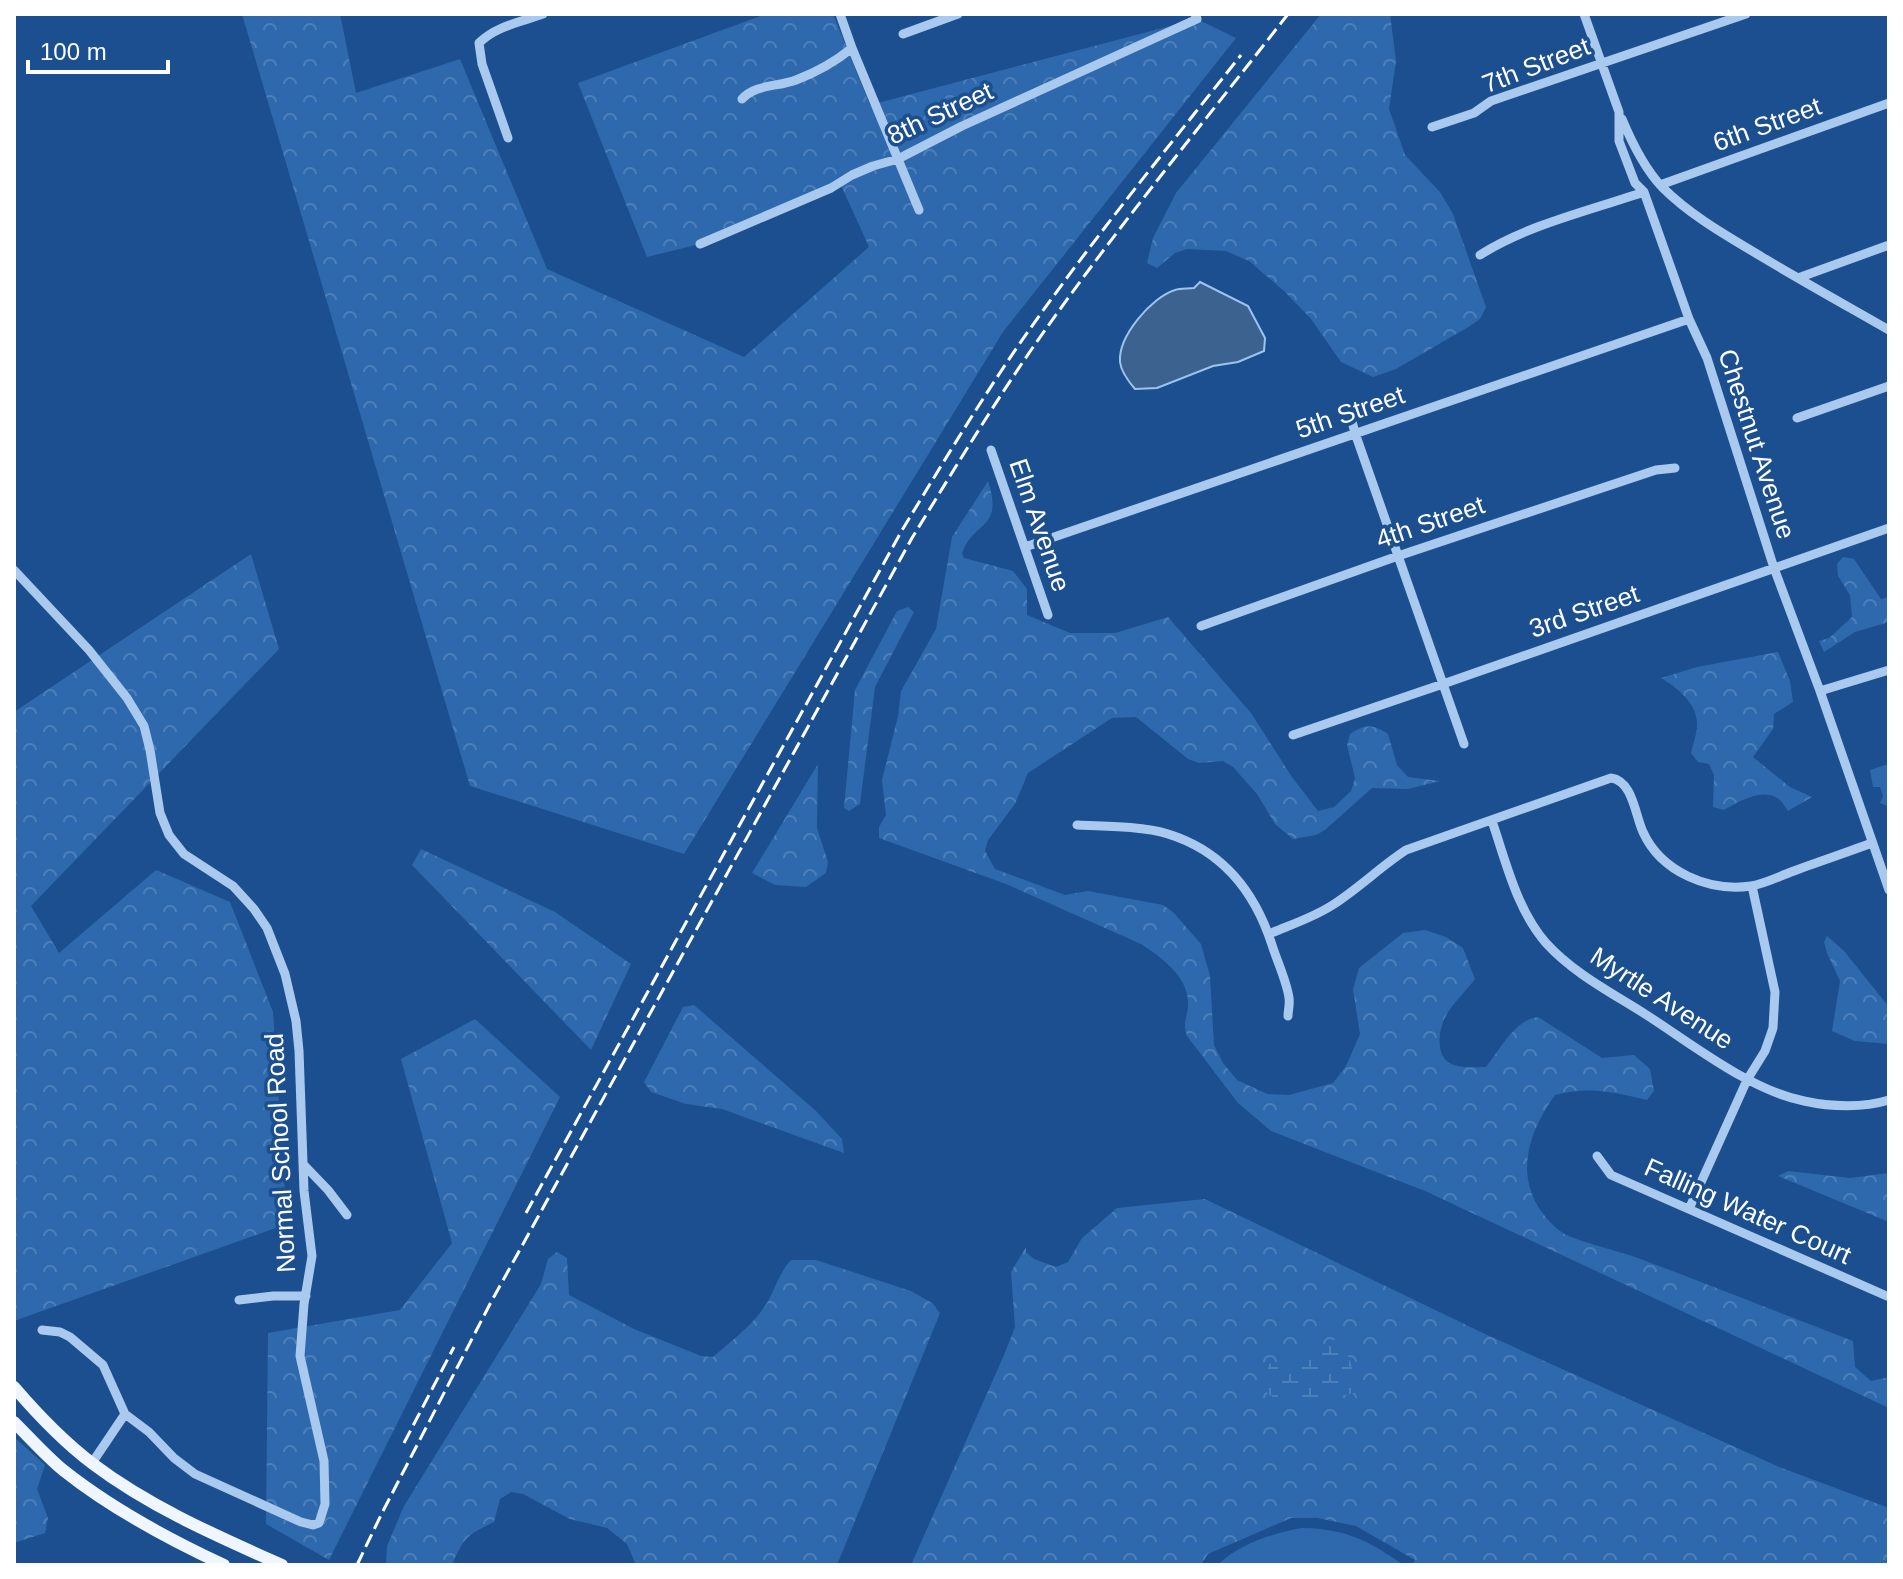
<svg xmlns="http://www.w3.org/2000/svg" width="1903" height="1579" font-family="Arial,sans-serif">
	<defs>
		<pattern id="forest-crowns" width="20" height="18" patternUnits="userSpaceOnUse" patternTransform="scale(2)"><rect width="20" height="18" fill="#2e69ad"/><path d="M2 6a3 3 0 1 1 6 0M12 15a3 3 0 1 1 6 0" fill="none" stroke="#4d80b9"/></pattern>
		<pattern id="wetland-marsh" width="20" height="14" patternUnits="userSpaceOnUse" patternTransform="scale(2)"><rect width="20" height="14" fill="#2e69ad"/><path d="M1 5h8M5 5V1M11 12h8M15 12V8" fill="none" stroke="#4d80b9"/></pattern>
	</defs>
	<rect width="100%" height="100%" fill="#1b4f8f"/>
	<path fill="url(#forest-crowns)" d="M242,14H340L356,93L460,59L547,269L744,357L869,247L840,183L700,244L647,257L578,83L766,14H833L870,105L1197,19L1236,38L1003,332L684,854L470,786Z
		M1321,14H1390L1396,61L1389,109L1405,155L1440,192L1453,214L1486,307L1480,319L1470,326L1396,369L1373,377L1341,362L1311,319L1285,292L1249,261L1226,251L1187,249L1175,253L1157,268L1147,263L1153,238L1176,193Z
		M988,481C1004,530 974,520 962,553L964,558L1013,571L1027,589V615L1070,633H1115L1168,617L1251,713L1292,777L1318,811L1334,807L1351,791L1355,778L1347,745L1350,734C1364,724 1374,724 1388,734L1397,765L1408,777L1440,781L1408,789L1372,788L1325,830L1316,835L1293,839L1275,824L1257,794L1233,767L1223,761L1199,763L1188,759L1136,717L1112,718L1028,773L1015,804L988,840L985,851L995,869L1065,895L1088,891L1163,905L1173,912L1201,944L1210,976L1214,1045L1223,1063L1237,1080L1267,1094L1289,1095L1333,1083L1346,1066L1360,1034L1353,989L1359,968L1403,933L1425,930L1446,937L1463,948L1475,979C1466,991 1454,1002 1447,1014C1439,1026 1435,1053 1448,1062C1458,1069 1474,1067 1486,1067C1500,1050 1514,1020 1538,1017L1602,1058L1634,1055L1650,1069L1654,1091L1647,1100C1612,1092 1590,1086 1555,1095C1522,1141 1512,1191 1560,1231C1570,1240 1619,1251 1635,1257C1708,1284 1780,1313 1853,1341L1855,1367L1871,1381L1889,1377V1408L1425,1191L1271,1131L1238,1103L1187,1036C1182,1019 1188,1018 1188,1004C1189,977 1161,957 1141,944L1006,884L879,838V827L886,815L882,780L898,716L901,691L936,629L952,537Z
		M251,554L279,649L31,906L59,953L156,870L230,902L273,1012L287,1224L14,1321V712Z
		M1843,557L1854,559L1881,599L1889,597V622L1855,632L1824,652L1819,641L1829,638L1852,617L1850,595L1838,576L1837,564Z
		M908,607L914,612L875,687L860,804L849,811L844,808L855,690L897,611Z
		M1778,652L1790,681L1793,702L1774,714L1773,729L1753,757L1790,787L1812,797L1788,811C1785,807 1783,803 1780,800C1764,786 1738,802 1724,810L1713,807L1714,775L1709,764L1698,762L1691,753C1693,744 1698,731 1697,722C1696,702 1676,687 1661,678L1697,667Z
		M818,764L817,828L828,862L826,873L806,887L775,885L752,873Z
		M421,849L555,912L631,964L591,1050L412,865Z
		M1827,936L1844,951L1889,1007V1044L1855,1041L1832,1031L1840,981L1827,953L1824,942Z
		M694,1005L816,1111L842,1139L844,1153L722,1109L686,1104L651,1092L644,1082L683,1007Z
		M475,1019L560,1097L329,1560L266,1524L268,1333L400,1310L452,1243L401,1059Z
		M1788,1171L1850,1178L1889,1173V1222L1778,1176Z
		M1205,1199L1485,1334L1777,1466L1889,1508V1565H1413L1415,1560L1356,1526L1317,1518H1291L1208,1554L1201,1565H911L1004,1355L1015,1327L1011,1272L1026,1247V1252L1034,1259L1056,1267L1068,1262L1082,1238L1117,1208Z
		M557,1252L567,1258L569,1295L634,1329L701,1356L713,1357C731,1341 752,1326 765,1306C775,1291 778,1274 791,1260H816L911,1291L932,1303L940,1313L837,1565H636L627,1544L607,1528L570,1519L523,1494L511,1492L500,1499L494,1522C467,1535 464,1537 452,1565H386L387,1546L404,1506L541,1284L548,1259Z
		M14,1437L45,1465L37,1489L48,1518L45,1533L14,1543Z"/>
	<path fill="url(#wetland-marsh)" d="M1340,1337C1348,1355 1357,1373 1354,1393L1310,1402H1279L1264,1390L1269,1364L1310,1352Z"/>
	<path fill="#2e69ad" d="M1888,764L1889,765V807L1880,803L1883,796L1880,787H1873L1870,770Z
		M1302,1528C1347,1529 1367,1540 1404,1565H1217C1242,1543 1269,1534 1302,1528Z"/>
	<path fill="#3c6290" stroke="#9cc4f0" stroke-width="2" d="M1200,282L1248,306L1265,338L1264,351L1238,362L1213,366L1157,388L1135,389C1129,382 1121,371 1120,362C1118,336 1152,297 1175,290C1181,288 1188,289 1194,288Z"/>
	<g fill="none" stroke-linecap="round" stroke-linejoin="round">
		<path stroke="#a9c9ee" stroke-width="9" d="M840,14L852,48L919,210
			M1584,14L1619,112V141L1635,183L1644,192L1689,319L1707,358L1774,568L1820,691L1889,890
			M903,34L958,14
			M742,99C755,84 778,87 796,80C817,72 835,62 852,48
			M1622,119C1632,143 1644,168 1662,187C1691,216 1727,236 1762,257C1804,282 1847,306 1889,330
			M1432,127L1474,113L1491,101L1746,14
			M508,138L482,64L479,43C496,26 521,22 543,14
			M1660,185L1889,103
			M700,244L831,188L852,175L873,166L898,159L962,126L1197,19L1195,14
			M1480,255C1527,225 1591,210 1644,192
			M1798,278L1889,245
			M1349,410L1355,433L1464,744
			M1797,418L1889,386
			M991,450L1048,615
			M1025,547L1689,319
			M14,570L89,650L127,698L144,726L150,750L160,813L169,835L184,854L233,886L254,909L267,928L285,974L296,1021L299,1051L304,1191L312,1256L304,1304L300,1356L324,1461L325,1504L319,1523L313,1525L301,1522L195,1474L174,1458L149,1432L125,1414L103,1365L70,1337L60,1332L42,1330
			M1201,626L1398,556L1656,470L1675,468
			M1820,691L1889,670
			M1293,735L1443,684L1889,528
			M1492,821C1506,862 1517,910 1546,943C1573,973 1612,993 1645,1014C1692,1044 1749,1090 1804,1101C1831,1107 1863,1108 1889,1100
			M1077,825C1103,826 1144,826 1168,834C1223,851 1255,892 1272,945C1277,961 1287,982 1289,998C1290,1004 1288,1011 1288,1016
			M1269,934C1290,925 1312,918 1331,906C1358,889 1380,867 1406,850L1611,778C1633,781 1635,815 1643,832C1661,872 1709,892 1751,886C1764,884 1778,877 1791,872C1818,862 1845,853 1872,843
			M1597,1156L1611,1175L1889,1297
			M303,1164L328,1190L347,1215
			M1689,1209L1747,1080L1765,1051L1773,1028L1775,992L1752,886
			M239,1300L273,1296H306
			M92,1463L125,1414"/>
		<path stroke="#f0f6ff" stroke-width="12" d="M14,1387C38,1415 64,1442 93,1464C150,1507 217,1536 282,1565
			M14,1422C30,1438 46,1456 63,1470C112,1509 168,1539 224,1565"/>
		<path stroke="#fff" stroke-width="3" stroke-dasharray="14 6" stroke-linecap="butt" d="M526,1213L901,532C939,469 977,406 1018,346C1088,245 1165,151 1241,55
			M404,1443L454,1347
			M357,1565L382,1513L490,1304L912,538C950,476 988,413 1029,353C1110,236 1201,126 1288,14"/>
	</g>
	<g text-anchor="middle" stroke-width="7" stroke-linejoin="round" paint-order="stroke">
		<g font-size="26" fill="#fff" stroke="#1b4f8f">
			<text transform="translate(1536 65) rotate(-21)" y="9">7th Street</text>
			<text transform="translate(940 113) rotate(-25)" y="9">8th Street</text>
			<text transform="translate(1767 124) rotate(-20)" y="9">6th Street</text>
			<text transform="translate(1350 412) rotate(-19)" y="9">5th Street</text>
			<text transform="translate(1757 444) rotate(72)" y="9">Chestnut Avenue</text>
			<text transform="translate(1430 522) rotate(-19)" y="9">4th Street</text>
			<text transform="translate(1040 525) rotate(71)" y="9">Elm Avenue</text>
			<text transform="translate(1584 611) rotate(-19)" y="9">3rd Street</text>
			<text transform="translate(1662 998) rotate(33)" y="9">Myrtle Avenue</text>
			<text transform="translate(280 1153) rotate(-93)" y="9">Normal School Road</text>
			<text transform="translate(1748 1211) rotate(24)" y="9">Falling Water Court</text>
		</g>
	</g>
	<rect width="1903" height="1579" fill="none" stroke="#ffffff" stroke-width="32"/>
	<path d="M28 60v12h140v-12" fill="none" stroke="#ffffff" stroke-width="4"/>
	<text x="40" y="60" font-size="24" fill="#ffffff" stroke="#1b4f8f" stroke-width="6" paint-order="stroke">100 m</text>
</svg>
